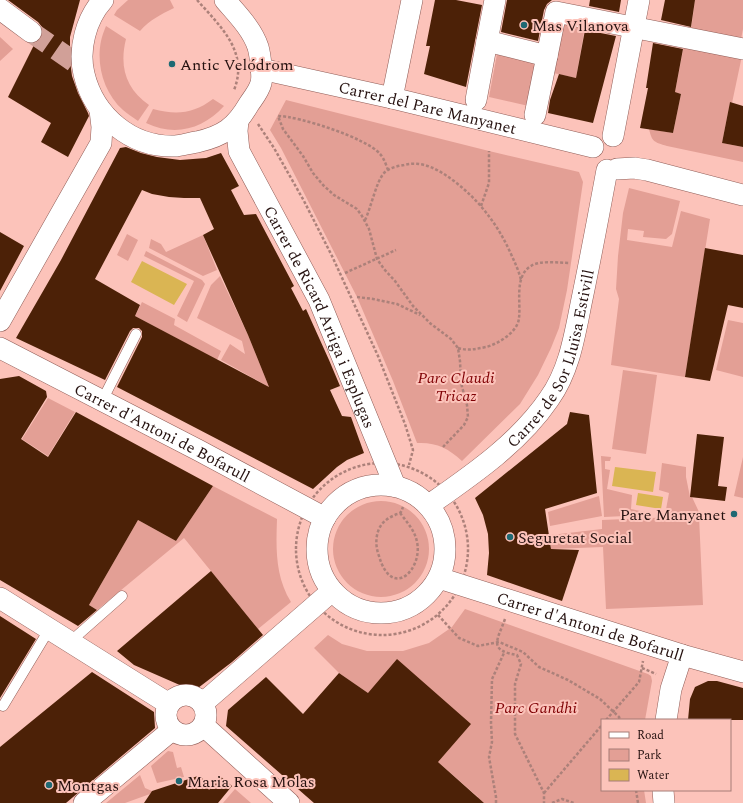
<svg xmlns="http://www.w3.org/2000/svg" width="743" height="803" font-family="Spectral,serif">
	<rect width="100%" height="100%" fill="#fcc3ba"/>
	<path fill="#e39f95" d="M128,0H170L174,8C160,15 151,19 140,31L114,15L117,10Z
		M695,0H743V29L741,39L691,30Z
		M559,18L586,21L576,78L549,72Z
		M106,26L126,39C119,67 126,89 149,105L138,121C133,117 127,114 123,110C104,93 96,65 101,41C102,36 104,31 106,26Z
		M0,37L13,49L0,61Z
		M685,40L743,51L732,103L730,102L722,143L743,147V162L667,146C654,142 652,142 649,129L673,133L681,94L675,92Z
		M497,54L542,64L533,107L489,97Z
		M213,99L224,106C203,129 175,137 146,123L153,109C176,115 193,114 213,99Z
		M286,100L489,151L579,172L583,182L567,290L559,328L551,348L538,375L520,404L462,461C448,448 436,442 417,443L393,381L357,297L281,148L270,130Z
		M629,188L680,201L672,234L666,239L643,237L644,231L628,229L627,240L672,247L681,211L710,219L685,377L611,365L619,299L616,289L618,256L623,213Z
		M127,234L138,240L128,261L117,255Z
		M203,235L217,270L203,276L149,248L151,239L161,244L166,252Z
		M146,251L202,280L205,284L187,322L177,316L194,281L144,256Z
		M220,276L248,335L269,387L221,360L230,344L245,354L242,341L197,318L211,285Z
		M142,302L175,319L174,325L221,351L217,360L135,316Z
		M728,320L743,323V377L716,370Z
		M623,370L657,375L646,454L612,449Z
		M48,398L75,412L48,456L22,439Z
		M601,456L611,457L610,461H605V469L610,470L607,489L632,495L631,509L645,512V515L604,517Z
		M743,457V498L734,496Z
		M662,463L686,467V477L690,497H692L699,512L665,515L669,493L659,490Z
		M213,486L277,519C276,548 275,576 291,602L258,629L184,538L97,610L89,605L138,520L176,541Z
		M599,496L602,516L550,526L548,512Z
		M333 549a48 48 0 1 1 96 0a48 48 0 1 1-96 0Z
		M699,516L703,605L606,609L603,547L551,549V535L602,529V520Z
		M465,609L648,674L651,676L652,681L645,720H602V790H644L646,803H473L478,797L438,762L368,693L339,673L314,648L328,635L342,644L367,651H403L429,643L452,627Z
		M168,751L173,752L177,768L181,767L184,777L157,783L151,766Z
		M140,775L145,788L152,791L150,794L125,803H106Z
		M235,789L251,803H223Z"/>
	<path fill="#dab553" d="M142,261L187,284L174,305L131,282Z
		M615,467L656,472L653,492L612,486Z
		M638,493L663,497L661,509L636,505Z"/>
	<path fill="#4c2107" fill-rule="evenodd" d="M8,0H80L70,37V61L72,76L78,93L88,113L89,116L68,157L41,142L51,123L8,97L35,43L40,39L43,33L42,27L38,22Z
		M435,0H456L482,5L466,87L424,74L430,46H426Z
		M507,0H552L547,4L544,10L538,41L501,32Z
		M590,0H621L619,12L589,6Z
		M665,0H695L691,27L661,20Z
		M585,30L616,36L593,123L548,113L550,100L559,74L576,78Z
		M653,43L683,49L675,92L681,94L673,133L640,128L648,88H646Z
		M730,102L743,106V147L722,143Z
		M126,147L141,153L157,157L180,160L206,158L221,153L239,186L231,190L244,215L256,214L294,286L291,288L303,311L306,309L329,360L340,386L330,390L342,416L351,417L364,453L347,460L337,467L313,489L117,387L142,337V331L139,328H133L130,331L105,380L16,338L61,260L120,148ZM142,190L152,194L169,197L184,198H200L214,229L203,235L248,335L269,387L135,316L140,305L95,279Z
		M0,232L24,246L0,291Z
		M705,248L743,255V308L728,305L710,381L685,377Z
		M19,376L46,391L47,397L21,439L48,457L76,412L213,486L176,541L138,520L89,605L97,610L78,626L0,580V379Z
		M570,412L589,415L597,493L545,509L551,549L579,550L562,601L487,575L489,553L488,534L483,515L475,498L567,424Z
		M697,434L724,437L718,486L727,487L725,501L690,497Z
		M211,571L263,635L232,662L198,688L182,686L134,665L117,651Z
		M0,616L36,639L0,698Z
		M397,659L471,724L438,762L484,803H314L226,726L228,710L266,677L303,714L339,673L368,693Z
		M92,672L154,712L155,728L66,803H0V747Z
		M708,681H717L743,688V720H688L690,699L695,687Z
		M201,775L209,790L220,776L232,786L218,803H144L152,791Z"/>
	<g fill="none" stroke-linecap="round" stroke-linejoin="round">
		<path stroke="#d1a098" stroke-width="21" stroke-dasharray="21 10" stroke-linecap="butt" d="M31,32L83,68"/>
		<defs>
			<path id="lane" d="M102,401L136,334
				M71,641L122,596
				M3,706L50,628"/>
			<g id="street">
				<path d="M103,0C86,19 78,49 84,74C94,116 131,148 176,146C183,145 190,143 197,142C223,136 235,128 249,104C253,98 259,91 261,83C263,76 260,54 258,47C252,29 237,14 225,0"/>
				<path d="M495,0L487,41L547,56"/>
				<path d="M0,9L31,32"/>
				<path id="s1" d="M261,69L392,98L593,147"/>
				<path d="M392,98L412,0"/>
				<path d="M476,100L487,41"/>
				<path d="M535,115L556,12L743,49"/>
				<path id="s2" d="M238,121L237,131L239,151L319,300L395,486"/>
				<path d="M613,136L639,0"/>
				<path d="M617,169L634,168L647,170L743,195"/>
				<path d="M0,321L101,143L102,127L100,110"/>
				<path id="s3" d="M0,348L198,450L325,518"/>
				<circle cx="381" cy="549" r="64"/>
				<path id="s4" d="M429,505C472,475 519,443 549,399C570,370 575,333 582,299C591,256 599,213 607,170"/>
				<path id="s5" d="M439,578L682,655L743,672"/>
				<path d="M0,598L169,704"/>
				<circle cx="186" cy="715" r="20"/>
				<path d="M203,703L332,591"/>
				<path d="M666,720L671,689L682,655"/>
				<path d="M204,726L289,803"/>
				<path d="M663,790L664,803"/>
				<path d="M84,803L172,730"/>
			</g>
		</defs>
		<use href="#lane" stroke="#905d57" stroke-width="11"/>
		<use href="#street" stroke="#905d57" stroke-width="22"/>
		<path stroke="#ac817a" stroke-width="2.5" stroke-dasharray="3 2" stroke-linecap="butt" d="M197,0C221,27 249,52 234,90
			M258,124L274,148L304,201L332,256L378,356L405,424L413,450L409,465
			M388,170C386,165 384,158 380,154C367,138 298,116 278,116L283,129L303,156L313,173L323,185L334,195L357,209L362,216L369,229L377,259L384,269L395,281L413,306L431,324L451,339L458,348L460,361L461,383L467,405L468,417L464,425L443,447
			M481,206L489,183V151
			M365,220C371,208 376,182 384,173C389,168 397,166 404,165C423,160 439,170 454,181C480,201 498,225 511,254C515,263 519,271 521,280
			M345,273L396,250
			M357,297L373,299L397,304L420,315
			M458,348C468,351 476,349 486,347C498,344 518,332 519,318C521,302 514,276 531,266C539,260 560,263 570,263
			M296 549a86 86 0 1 1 172 0a86 86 0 1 1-172 0Z
			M400,513C407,522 415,531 417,542C423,569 392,601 379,556C376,548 375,538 379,529C382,522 388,518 395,515C396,514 399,514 400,513C402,511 402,509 403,507
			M438,615L459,638L478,646L499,642L523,652L539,667L568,680L600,699L619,717L620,720
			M505,619C497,641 488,650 517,655L521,664L515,684V734L544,793V803
			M642,668L656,674
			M606,720L639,682L643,661
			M636,790L638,803
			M544,793L602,725
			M496,803V797L489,757L492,742L491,723L492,679L504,653
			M552,803L562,799L574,803"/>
		<use href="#lane" stroke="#fff" stroke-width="10"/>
		<use href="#street" stroke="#fff" stroke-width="21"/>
	</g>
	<g fill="#1e6973" stroke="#fcc3ba" stroke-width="1.5">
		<circle cx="524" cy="25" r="4"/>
		<circle cx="172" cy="64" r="4"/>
		<circle cx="734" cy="514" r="4"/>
		<circle cx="510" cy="537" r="4"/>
		<circle cx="179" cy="781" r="4"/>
		<circle cx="49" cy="785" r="4"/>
	</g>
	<g text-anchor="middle" stroke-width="4" stroke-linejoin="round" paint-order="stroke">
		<g font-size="16" fill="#261210" stroke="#fcc3ba" text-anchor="start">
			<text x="532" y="31">Mas Vilanova</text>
			<text x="180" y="70">Antic Velódrom</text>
			<text x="726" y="520" text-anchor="end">Pare Manyanet</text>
			<text x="518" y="543">Seguretat Social</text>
			<text x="187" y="787">Maria Rosa Molas</text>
			<text x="57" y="791">Montgas</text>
		</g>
		<g font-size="16" fill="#261210" stroke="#fcc3ba">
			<text dy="6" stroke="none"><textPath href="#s1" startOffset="171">Carrer del Pare Manyanet</textPath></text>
			<text dy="6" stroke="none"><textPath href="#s2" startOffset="215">Carrer de Ricard Artiga i Esplugas</textPath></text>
			<text dy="6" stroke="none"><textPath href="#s4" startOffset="199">Carrer de Sor Lluïsa Estivill</textPath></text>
			<text dy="6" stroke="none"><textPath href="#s3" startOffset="183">Carrer d'Antoni de Bofarull</textPath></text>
			<text dy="6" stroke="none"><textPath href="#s5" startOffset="159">Carrer d'Antoni de Bofarull</textPath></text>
		</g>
		<g font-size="16" font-style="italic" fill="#7f0004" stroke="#fcc3ba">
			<text x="456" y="383">Parc Claudi<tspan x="456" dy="18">Tricaz</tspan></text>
			<text x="536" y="713">Parc Gandhi</text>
		</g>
	</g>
	<rect x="601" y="719" width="130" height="72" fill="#fcc3ba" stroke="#a67c76"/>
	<rect x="609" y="732" width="20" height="6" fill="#ffffff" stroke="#a67c76"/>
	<text x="637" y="739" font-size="12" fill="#261210">Road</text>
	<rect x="609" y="749" width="20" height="12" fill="#e39f95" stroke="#a67c76"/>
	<text x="637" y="759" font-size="12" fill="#261210">Park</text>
	<rect x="609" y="769" width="20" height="12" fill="#dab553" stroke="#a67c76"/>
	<text x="637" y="779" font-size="12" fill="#261210">Water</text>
</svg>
